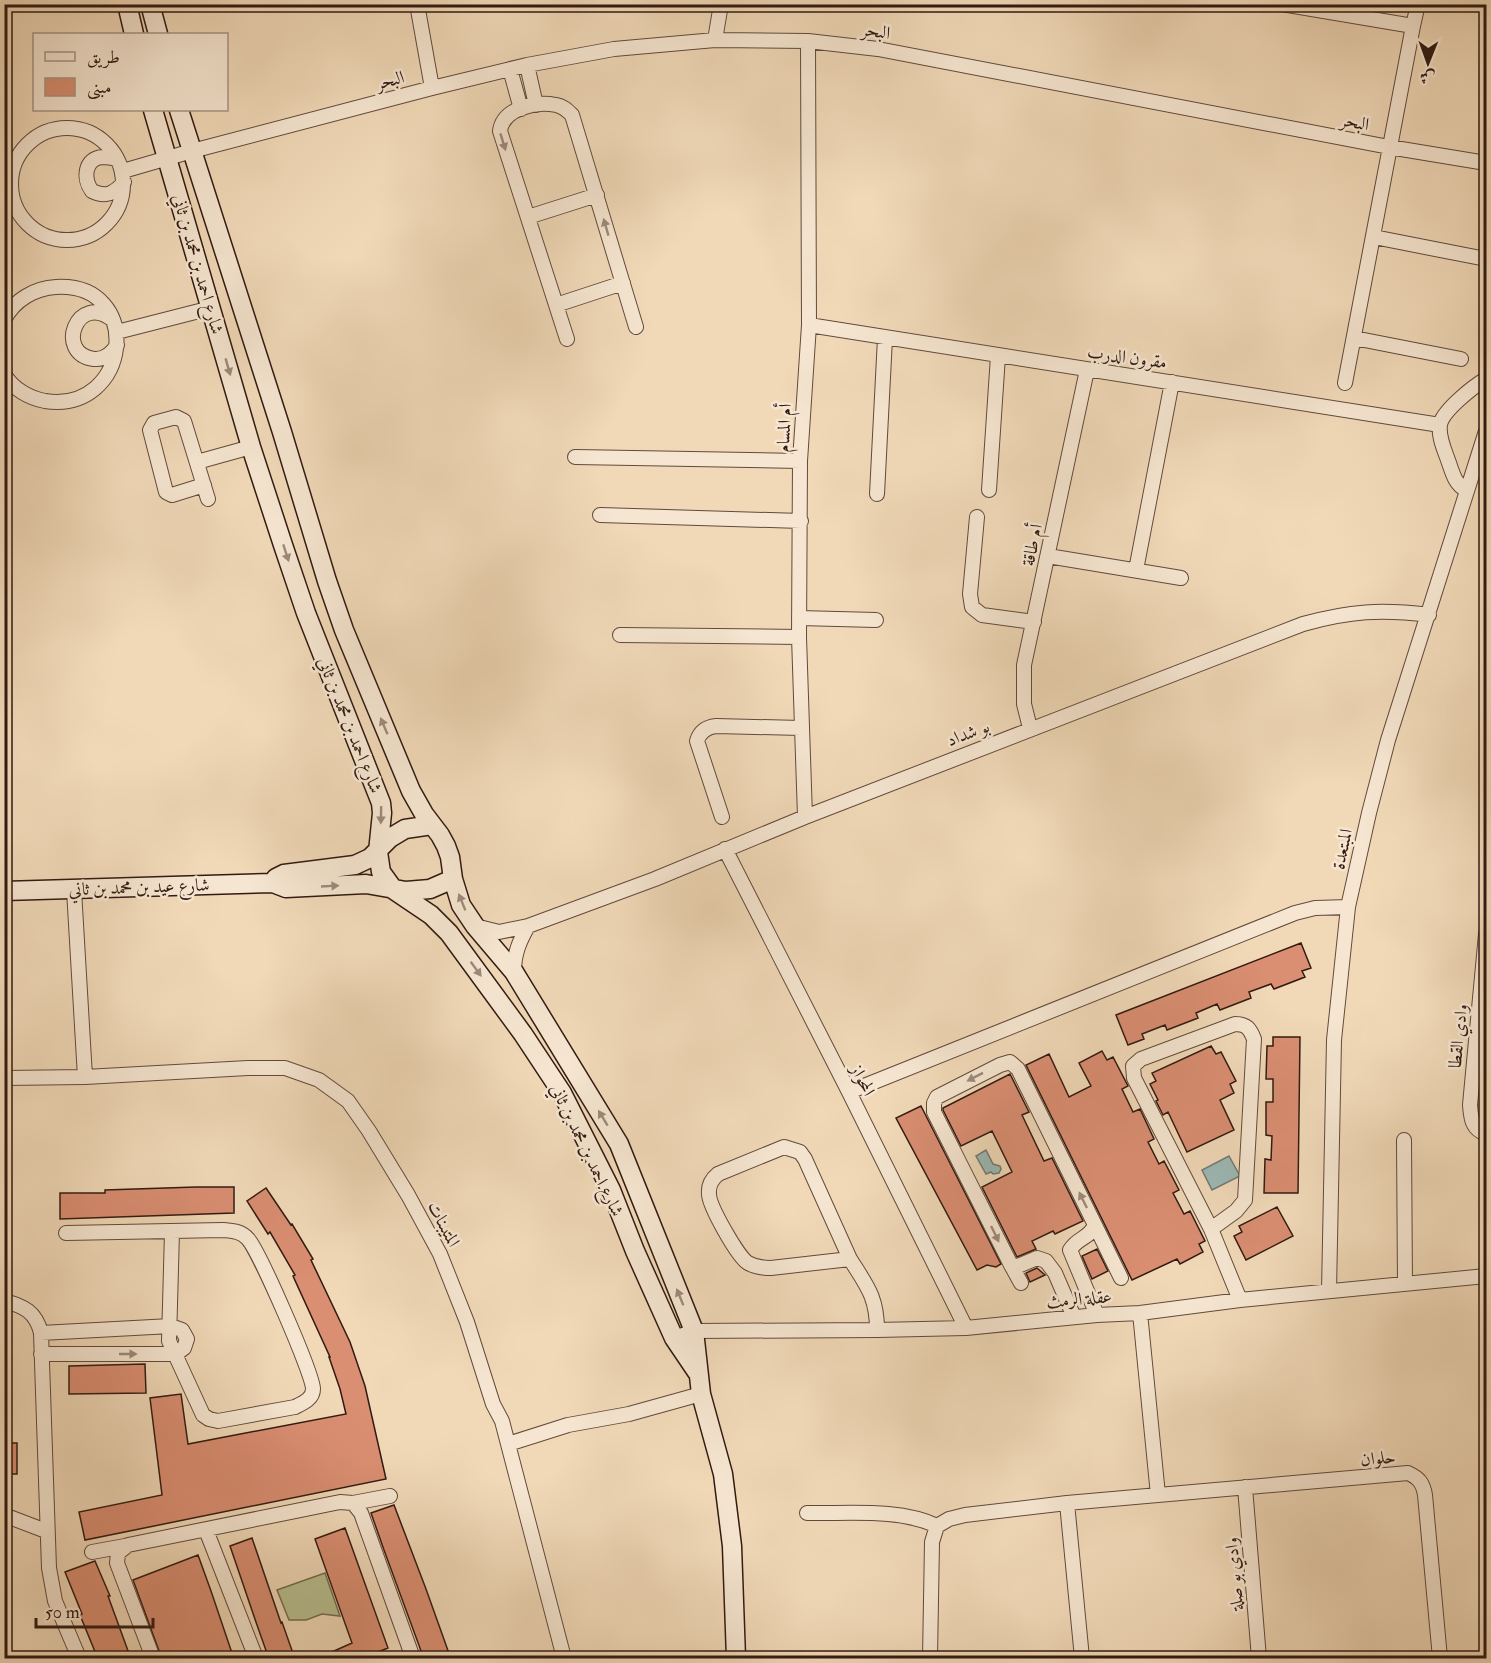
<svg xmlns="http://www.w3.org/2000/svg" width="1491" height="1663" font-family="'IM FELL Double Pica',Amiri,serif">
	<rect width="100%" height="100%" fill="#f1d9b8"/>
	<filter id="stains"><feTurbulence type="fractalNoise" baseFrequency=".00333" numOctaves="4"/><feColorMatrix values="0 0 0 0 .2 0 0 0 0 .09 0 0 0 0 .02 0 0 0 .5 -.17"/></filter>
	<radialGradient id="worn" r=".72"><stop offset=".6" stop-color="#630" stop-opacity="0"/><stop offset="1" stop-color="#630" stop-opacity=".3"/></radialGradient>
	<path fill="#b8bf90" stroke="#746c51" stroke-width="1.5" d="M325,1573L340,1616L322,1614L306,1620H289L277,1590Z"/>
	<path fill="#9cb9b6" stroke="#717974" stroke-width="1.5" d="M986,1150L993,1164L1000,1166L1001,1169L999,1173L993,1174L991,1172L986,1174L976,1156Z
		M1229,1156L1240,1176L1212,1190L1202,1170Z"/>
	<path fill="#da8e72" stroke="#311a12" stroke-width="1.5" d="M1301,943L1311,968L1302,971L1305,977L1274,989L1271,984L1249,992L1251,998L1220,1010L1217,1004L1196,1013L1198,1018L1167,1030L1165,1025L1142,1034L1144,1039L1128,1045L1116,1015Z
		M1273,1037H1300L1298,1193H1264L1265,1159L1271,1160L1272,1136L1266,1135V1102H1273V1079H1266L1267,1046H1273Z
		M1211,1046L1216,1054L1221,1052L1236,1081L1230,1084L1234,1093L1220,1100L1234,1130L1187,1152L1168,1112L1163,1115L1156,1101L1158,1100L1150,1084L1156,1081L1152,1073Z
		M1102,1051L1107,1060L1113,1057L1128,1086L1122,1089L1133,1112L1140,1109L1154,1139L1148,1142L1159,1164L1164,1161L1179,1190L1173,1193L1184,1214L1190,1211L1205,1241L1199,1244L1203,1252L1180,1264L1177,1259L1132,1280L1026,1065L1049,1054L1069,1097L1091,1086L1079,1063Z
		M1010,1074L1029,1112L1022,1115L1044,1161L1052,1158L1083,1221L1055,1234L1053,1231L1032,1241L1036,1249L1017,1257L982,1187L1012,1172L992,1131L961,1146L943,1110V1108Z
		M921,1106L1001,1264L996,1267L987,1265L977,1270L896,1118Z
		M196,1187H234V1213L60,1219V1193H105V1190Z
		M266,1188L291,1225L292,1224L313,1259L311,1260L350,1342L365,1386L386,1479L85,1540L79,1512L162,1495L150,1398L181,1394L188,1444L346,1414L340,1389L329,1357H330L293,1276L295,1275L270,1232L268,1234L247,1201Z
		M1277,1207L1293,1236L1246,1260L1234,1236L1242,1232L1239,1226Z
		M1097,1249L1108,1271L1092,1279L1082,1256Z
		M1037,1268L1045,1275L1030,1282L1026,1273Z
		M145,1364L146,1393L69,1394V1366Z
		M4,1443H17V1474H4Z
		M394,1505L426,1589L451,1659H424L384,1550L371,1513Z
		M345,1528L388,1648L360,1659H316L352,1643L315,1539Z
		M252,1538L281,1623L282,1622L295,1659H269L257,1625L230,1546Z
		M198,1555L211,1591L234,1659H162L133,1580Z
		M95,1561L110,1596H108L131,1659H98L80,1615L82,1614L65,1572Z"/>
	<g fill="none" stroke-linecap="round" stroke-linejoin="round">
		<defs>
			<path id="street" d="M417,4L432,88
				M1282,4L1413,26L1418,4
				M715,40L721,4
				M527,65L536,105
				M510,69L521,109
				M11 184a56 56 0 1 1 112 0a56 56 0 1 1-112 0Z
				M117,159C113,158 107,157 103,157C84,158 83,179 92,191C106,198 115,193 124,182
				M123,171L192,151L432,88L527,65L614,49L715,40L808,41L878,49L1389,147L1486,163
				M528,217L597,195
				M1374,237L1486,259
				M556,305L623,283
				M4,320C14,300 35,288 56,287C145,282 131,414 45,401C29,398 13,389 4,374
				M113,320C77,291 54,354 94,359C105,360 112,353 117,345
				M809,325L1440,425
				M117,332L211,308
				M1354,338L1461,359
				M567,339L500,131C503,108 536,101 556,105C563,106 567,110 572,115L636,327
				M1345,383L1413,26
				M575,457L800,461
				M197,462L251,447
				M204,485L172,495L166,492L150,430L154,423L176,417L184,421L208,499
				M989,490L998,356
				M1466,490C1455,484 1453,474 1449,463C1445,451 1438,437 1440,425C1442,411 1474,386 1486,379
				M877,494L885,338
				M600,515L801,521
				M977,517L970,594L972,607L982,615L1034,622
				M1048,556L1181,578
				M1136,570L1172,382
				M799,618L876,620
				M620,635L799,637
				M1030,728L1024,704V665L1087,370
				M722,817L697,741C700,731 707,727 716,726L801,728
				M805,817L799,637L800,461L809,325L808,41
				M725,849L849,1092L966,1328
				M74,890L85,1077
				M475,926L499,932L528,926L655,879L805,817L1303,624C1350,611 1381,609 1429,615
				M1486,934L1470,1105C1471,1119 1472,1129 1486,1134
				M514,972C514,954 519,942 528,926
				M4,1078L85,1077L248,1068H285L319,1080L348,1101L369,1131L408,1195L440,1254L467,1322L493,1404L502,1421L508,1444L568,1425L629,1414L701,1394
				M849,1092L1295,913L1315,908L1348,907
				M1404,1140L1405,1284
				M784,1147L800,1152L805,1159L850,1259L771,1268C763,1268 755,1267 748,1263C738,1257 709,1206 709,1194C708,1185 712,1179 718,1174Z
				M1095,1225L1121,1278
				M1211,1229L1236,1211L1245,1200L1254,1039C1250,1029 1247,1024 1235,1024L1141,1059L1133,1066L1134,1078L1211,1229L1240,1300
				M66,1233L223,1230C233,1231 241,1231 248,1239C259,1251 313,1374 313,1389C313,1399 303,1403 295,1407L218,1421L209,1419L203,1415L169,1341L172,1232
				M850,1259C867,1286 877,1297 877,1330
				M1011,1265L1021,1283
				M1329,1291L1334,1040L1348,907L1369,813L1388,740L1486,431
				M4,1301C24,1306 36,1312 41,1333L49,1568L55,1601L79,1658
				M1140,1313L1158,1495
				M1074,1317L1055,1273L1046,1261L1037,1258L1018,1266L1011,1265L934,1112V1103L937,1097L1000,1065L1010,1062L1018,1069L1095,1225C1089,1239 1078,1237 1070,1250L1097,1315
				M41,1333L171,1326L182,1330L187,1339L184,1348L176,1354H41
				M674,1338L694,1331L877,1330L966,1328L1097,1315L1140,1313L1240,1300L1486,1276
				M508,1444L564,1658
				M1245,1487L1259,1658
				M353,1503L390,1496
				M1067,1503L1408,1473C1419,1478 1423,1483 1425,1495L1440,1658
				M807,1513C848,1514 899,1508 937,1526
				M4,1515L46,1531
				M206,1530L256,1658
				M92,1552L125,1546
				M153,1658L117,1563L118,1553L128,1545L340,1502L353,1503L361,1513L413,1658
				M930,1658L932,1542L937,1526L949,1519L965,1515L1067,1503L1082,1658"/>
			<path id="secondary" d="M127,4L134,34
				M150,4L158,34
				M153,110L251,447L283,545L306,613L381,803L382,813L378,852L381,872L394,890L431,915L449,933L523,1034L562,1093L611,1190L635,1251L674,1338L697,1372
				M179,110L282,432L327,581L344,630L411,791L424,814L440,835L446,846L450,857L453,879L461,905L475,926L514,972L619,1144L694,1331L701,1394L723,1474L732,1546L736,1658
				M273,883L276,878L284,874L355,865L370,858L390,838L405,829L432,825
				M4,891L273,883L286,888L366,884L406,891L430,889L453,879"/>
		</defs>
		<use href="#street" stroke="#614a3c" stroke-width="16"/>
		<use href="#secondary" stroke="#311a12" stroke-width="21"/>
		<use href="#street" stroke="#f6e6d1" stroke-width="14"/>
		<use href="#secondary" stroke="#f6e6d1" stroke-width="18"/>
	</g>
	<defs><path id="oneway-solid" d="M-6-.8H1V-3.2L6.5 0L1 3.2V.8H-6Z" transform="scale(1.5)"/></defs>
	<g fill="#9d8a7b">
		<use href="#oneway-solid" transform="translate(503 142) rotate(73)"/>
		<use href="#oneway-solid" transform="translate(606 227) rotate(-106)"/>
		<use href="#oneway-solid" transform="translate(228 367) rotate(74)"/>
		<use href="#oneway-solid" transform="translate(286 553) rotate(72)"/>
		<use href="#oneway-solid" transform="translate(384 726) rotate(-113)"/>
		<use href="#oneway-solid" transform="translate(381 815) rotate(91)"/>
		<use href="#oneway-solid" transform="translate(330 886) rotate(-3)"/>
		<use href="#oneway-solid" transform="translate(462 902) rotate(-112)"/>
		<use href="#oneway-solid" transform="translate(476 969) rotate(54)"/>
		<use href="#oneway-solid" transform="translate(975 1077) rotate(153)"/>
		<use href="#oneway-solid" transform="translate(603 1118) rotate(-121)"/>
		<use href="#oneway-solid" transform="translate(1083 1200) rotate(-116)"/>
		<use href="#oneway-solid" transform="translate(995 1234) rotate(64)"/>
		<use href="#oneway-solid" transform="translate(680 1297) rotate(-112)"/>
		<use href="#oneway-solid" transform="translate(128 1354)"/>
	</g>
	<g text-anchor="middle" stroke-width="5" stroke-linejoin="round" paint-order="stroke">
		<g font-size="18" fill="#311a12" stroke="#f6e6d1">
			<text transform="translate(876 31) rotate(8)" y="6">البحر</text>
			<text transform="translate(390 80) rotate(-15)" y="6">البحر</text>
			<text transform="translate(1355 122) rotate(11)" y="6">البحر</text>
			<text transform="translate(198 264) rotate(74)" y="6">شارع احمد بن محمد بن ثاني</text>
			<text transform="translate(1127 357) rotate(8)" y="6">مقرون الدرب</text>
			<text transform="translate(784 428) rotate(-87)" y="6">أم المسام</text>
			<text transform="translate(1032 545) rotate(-78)" y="6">أم طاقة</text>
			<text transform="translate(350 725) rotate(68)" y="6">شارع احمد بن محمد بن ثاني</text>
			<text transform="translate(968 733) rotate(-21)" y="6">بو شداد</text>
			<text transform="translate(1342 849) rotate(-78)" y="6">المبتعدة</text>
			<text transform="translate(139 887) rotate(-2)" y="6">شارع عيد بن محمد بن ثاني</text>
			<text transform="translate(1458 1036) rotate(-84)" y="6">وادي القطا</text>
			<text transform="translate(863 1080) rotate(63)" y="6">المحواز</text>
			<text transform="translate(587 1150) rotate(64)" y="6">شارع احمد بن محمد بن ثاني</text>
			<text transform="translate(444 1224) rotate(62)" y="6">المتيبنات</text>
			<text transform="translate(1079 1299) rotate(-5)" y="6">عقلة الرمث</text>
			<text transform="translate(1378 1458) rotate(-5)" y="6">حلوان</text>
			<text transform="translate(1234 1574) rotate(-95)" y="6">وادي بو صلة</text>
		</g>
	</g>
	<rect width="1491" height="1663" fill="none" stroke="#f1d9b8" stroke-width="24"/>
	<rect x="6" y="6" width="1479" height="1651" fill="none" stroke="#311a12" stroke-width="3"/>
	<rect x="12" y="12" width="1467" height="1639" fill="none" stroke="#311a12" stroke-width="1.5"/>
	<rect x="33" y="33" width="195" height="78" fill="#f6e6d1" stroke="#a79485" stroke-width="1.5"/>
	<rect x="45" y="52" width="30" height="9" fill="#f6e6d1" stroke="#a79485" stroke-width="1.5"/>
	<text x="87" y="63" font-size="18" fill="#311a12">طريق</text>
	<rect x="45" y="78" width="30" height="18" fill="#da8e72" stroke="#a79485" stroke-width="1.5"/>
	<text x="87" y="93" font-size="18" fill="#311a12">مبنى</text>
	<g transform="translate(1428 63) rotate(181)" stroke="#f6e6d1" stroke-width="4.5" paint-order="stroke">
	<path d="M0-4.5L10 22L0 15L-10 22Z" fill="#311a12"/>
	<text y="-9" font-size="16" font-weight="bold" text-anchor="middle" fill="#311a12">ش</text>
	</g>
	<path d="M36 1618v9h117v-9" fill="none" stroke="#311a12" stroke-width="3"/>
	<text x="45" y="1618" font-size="18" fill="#311a12" stroke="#f6e6d1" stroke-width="4.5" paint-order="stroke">50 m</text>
	<rect width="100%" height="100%" filter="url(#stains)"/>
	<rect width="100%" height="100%" fill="url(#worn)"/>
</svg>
